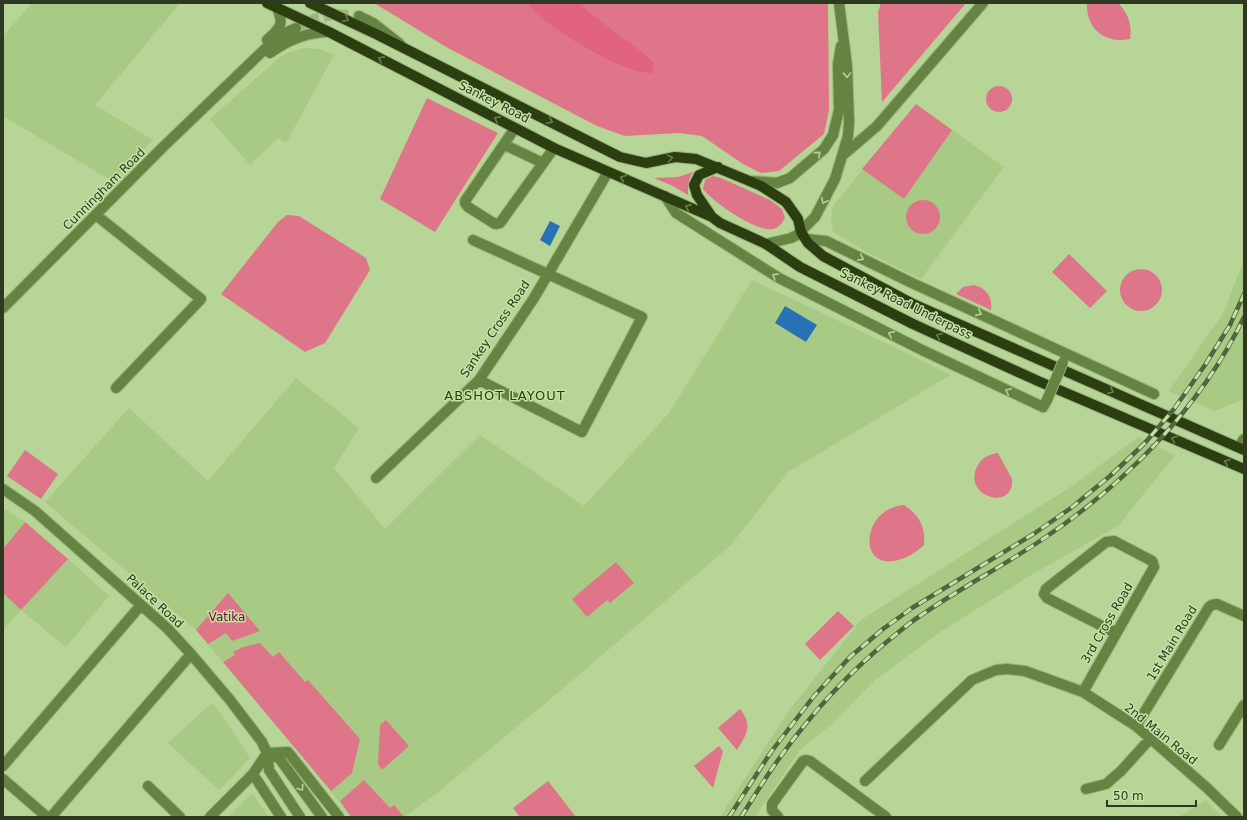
<svg xmlns="http://www.w3.org/2000/svg" width="1247" height="820" font-family="'DejaVu Sans',sans-serif">
	<rect width="100%" height="100%" fill="#b6d596"/>
	<path fill="#a9ca84" d="M32,3H180L95,105L153,140L112,181L3,116V36Z
		M304,48L320,49L334,55L286,143L278,138L250,165L210,119L279,58L287,53Z
		M916,104L1004,167L921,279L870,254L833,232L831,219L833,206Z
		M1244,259V399L1215,411L1169,391L1224,312Z
		M752,280L915,357L950,375L788,472L731,545L560,691L438,792L404,817H351L331,791L196,630L45,502L129,408L208,481L296,378L359,428L334,468L385,529L480,435L584,506L669,413Z
		M1138,437L1175,455L1118,526L1031,575L940,632L875,680L832,724L800,750L755,817H720L788,712L861,620L1072,486Z
		M3,508L25,522L3,549Z
		M68,559L109,596L66,647L21,610L3,630V593L21,610Z
		M212,703L224,718L250,758L219,790L168,743Z
		M252,793L269,817H228Z
		M1206,800L1222,817H1179Z"/>
	<path fill="#df7589" d="M374,3H828L829,110L824,134L779,171L761,173L743,164L702,136L680,133L625,136L597,126L448,48Z
		M881,3H966L882,102L878,12Z
		M1087,3H1118L1119,4C1129,15 1132,25 1130,39C1105,44 1086,29 1087,3Z
		M986 99a13 13 0 1 1 26 0a13 13 0 1 1-26 0Z
		M427,98L498,133L435,232L380,199Z
		M916,104L952,130L904,199L862,169Z
		M693,172C688,179 688,187 688,195L673,186L654,178L678,177Z
		M713,176L721,178L770,200L782,209L785,218C783,222 779,227 774,229C757,233 713,202 703,189L705,180Z
		M906 217a17 17 0 1 1 34 0a17 17 0 1 1-34 0Z
		M287,215L299,216L366,258L370,270L325,343L305,352L221,294L278,222Z
		M1069,254L1107,291L1090,308L1052,272Z
		M1120 290a21 21 0 1 1 42 0a21 21 0 1 1-42 0Z
		M974,285C986,288 993,297 991,310L956,294L963,287Z
		M25,450L58,474L41,499L7,476Z
		M998,453L1012,479C1015,513 960,496 978,465C982,457 990,454 998,453Z
		M904,505C919,515 926,527 924,545C915,553 906,559 894,561C857,567 863,508 904,505Z
		M25,522L68,559L21,610L3,593V549Z
		M616,562L634,583L610,603L607,600L587,617L572,599Z
		M228,593L260,631L232,641L226,633L208,644L196,630Z
		M838,611L854,626L820,660L805,644Z
		M260,643L273,657L279,652L305,682L308,680L360,739L352,773L331,791L223,662L235,655L233,652L243,647Z
		M740,709C753,725 747,734 737,750L718,728Z
		M386,720L409,746L382,770L378,764L380,725Z
		M719,746L723,751L713,788L694,766Z
		M364,780L390,808L394,805L404,817H351L340,801Z
		M548,781L576,817H520L513,808Z"/>
	<path fill="#e2637e" d="M528,3H579C602,25 631,41 654,63L653,74C645,72 636,71 628,68C603,59 542,25 528,3Z"/>
	<path fill="#2772b5" d="M550,221L560,226L550,246L540,240Z
		M785,306L817,325L806,342L775,323Z"/>
	<g fill="none" stroke-linecap="round" stroke-linejoin="round">
		<path stroke="#9bb67e" stroke-width="10" stroke-dasharray="10 5" stroke-linecap="butt" d="M296,28L314,19L337,14L359,16"/>
		<defs>
			<path id="minor" d="M359,16L373,23L400,44
				M267,40C279,29 285,25 277,8
				M270,53C288,40 307,32 329,32
				M515,128L465,201V203L468,207L495,224L500,223L554,148
				M505,145L543,163
				M842,156L877,126L983,3
				M752,181L777,183L790,178L824,149L833,135L839,110L838,64L841,46
				M665,196L676,213L779,278L922,350L1043,407L1047,400
				M96,215L201,299L116,388
				M806,239L826,241L912,283L1154,394
				M473,240L642,317L582,432L479,380
				M766,244L791,238L797,235L815,217L835,179L842,156L848,136L849,122L847,66L839,3
				M3,308L161,149L268,46L287,32L296,28
				M1239,447L1244,439
				M376,478L479,380L534,298L608,172
				M3,489L35,511L167,628L191,654L230,700L262,742L267,753L269,770L300,817
				M1083,692L1154,567L1153,563L1152,561L1114,541L1106,542L1046,589L1044,594L1047,598L1116,633
				M1136,726L1209,607L1212,605L1217,604L1244,616
				M1219,745L1244,705
				M267,753L288,752L339,817
				M269,754L279,758L322,817
				M3,766L141,605
				M253,774L281,817
				M3,779L47,817
				M865,781L972,680L996,670L1007,669L1025,671L1083,692L1136,726L1206,787L1237,817
				M148,786L180,817
				M1086,789L1106,784L1121,771L1150,739
				M51,817L191,654
				M210,817L253,774L267,753
				M778,817L772,810V804L803,761L806,760L810,761L886,817"/>
			<path id="major" d="M267,3L329,32L554,148L712,217L720,223L766,244L800,267L913,324L1038,381L1244,469
				M310,3L376,34L620,157L646,163L675,157L696,159L747,180L761,186L786,202L798,219L801,232L808,243L823,256L911,303L1244,450
				M712,217L697,195L694,185L699,175L718,167"/>
		</defs>
		<use href="#minor" stroke="#98b37c" stroke-width="12"/>
		<use href="#major" stroke="#98b37c" stroke-width="12"/>
		<use href="#minor" stroke="#658341" stroke-width="10"/>
		<use href="#major" stroke="#2a3e0f" stroke-width="10"/>
		<defs>
			<path id="rail" d="M729,817L771,752L814,696L850,657L883,629L912,608L1035,533L1071,508L1110,476L1144,444L1174,409L1205,365L1230,325L1244,294
				M741,817C754,797 766,776 781,756C812,713 847,674 889,640C899,632 909,623 920,616C959,589 1001,567 1040,541C1124,485 1200,409 1244,317"/>
		</defs>
		<use href="#rail" stroke="#536441" stroke-width="4.5"/>
		<use href="#rail" stroke="#c3e2a3" stroke-width="3" stroke-dasharray="9" stroke-linecap="butt"/>
		<defs>
			<path id="minor-bridge" d="M1047,400L1063,362"/>
		</defs>
		<use href="#minor-bridge" stroke="#98b37c" stroke-width="12" stroke-linecap="butt"/>
		<use href="#minor-bridge" stroke="#658341" stroke-width="10"/>
	</g>
	<defs><path id="oneway-chevron" d="M-2-3.5L2.5 0L-2 3.5" fill="none" stroke-width="1.6" stroke-linecap="round" stroke-linejoin="round"/></defs>
	<g stroke="#67804a">
		<use href="#oneway-chevron" transform="translate(346 19) rotate(26)"/>
		<use href="#oneway-chevron" transform="translate(381 59) rotate(-153)"/>
		<use href="#oneway-chevron" transform="translate(497 119) rotate(-153)"/>
		<use href="#oneway-chevron" transform="translate(550 121) rotate(27)"/>
		<use href="#oneway-chevron" transform="translate(670 158) rotate(-10)"/>
		<use href="#oneway-chevron" transform="translate(623 178) rotate(-157)"/>
		<use href="#oneway-chevron" transform="translate(688 207) rotate(-156)"/>
		<use href="#oneway-chevron" transform="translate(939 336) rotate(-156)"/>
		<use href="#oneway-chevron" transform="translate(1111 391) rotate(24)"/>
		<use href="#oneway-chevron" transform="translate(1174 439) rotate(-157)"/>
		<use href="#oneway-chevron" transform="translate(1227 462) rotate(-157)"/>
	</g>
	<g stroke="#b5d494">
		<use href="#oneway-chevron" transform="translate(847 75) rotate(88)"/>
		<use href="#oneway-chevron" transform="translate(818 154) rotate(-41)"/>
		<use href="#oneway-chevron" transform="translate(824 201) rotate(117)"/>
		<use href="#oneway-chevron" transform="translate(861 258) rotate(26)"/>
		<use href="#oneway-chevron" transform="translate(775 276) rotate(-150)"/>
		<use href="#oneway-chevron" transform="translate(979 313) rotate(24)"/>
		<use href="#oneway-chevron" transform="translate(891 334) rotate(-153)"/>
		<use href="#oneway-chevron" transform="translate(1008 391) rotate(-155)"/>
		<use href="#oneway-chevron" transform="translate(301 788) rotate(54)"/>
	</g>
	<g text-anchor="middle" stroke-width="3" stroke-linejoin="round" paint-order="stroke">
		<g font-size="12" fill="#2d3920" stroke="#c3e2a3">
			<text transform="translate(494 102) rotate(27)" y="4">Sankey Road</text>
			<text transform="translate(104 189) rotate(-45)" y="4">Cunningham Road</text>
			<text transform="translate(906 304) rotate(26)" y="4">Sankey Road Underpass</text>
			<text transform="translate(495 329) rotate(-56)" y="4">Sankey Cross Road</text>
			<text transform="translate(155 601) rotate(43)" y="4">Palace Road</text>
			<text transform="translate(1107 623) rotate(-60)" y="4">3rd Cross Road</text>
			<text transform="translate(1172 643) rotate(-59)" y="4">1st Main Road</text>
			<text transform="translate(1161 734) rotate(39)" y="4">2nd Main Road</text>
		</g>
		<g font-size="12" fill="#7c0030" stroke="#c3e2a3">
			<text x="227" y="621">Vatika</text>
		</g>
		<g font-size="13" letter-spacing="1" fill="#2a4102" stroke="#c3e2a3">
			<text x="505" y="400">ABSHOT LAYOUT</text>
		</g>
	</g>
	<rect width="1247" height="820" fill="none" stroke="#2d3920" stroke-width="8"/>
	<path d="M1107 800v6h89v-6" fill="none" stroke="#2d3920" stroke-width="2"/>
	<text x="1113" y="800" font-size="12" fill="#2d3920" stroke="#c3e2a3" stroke-width="3" paint-order="stroke">50 m</text>
</svg>
